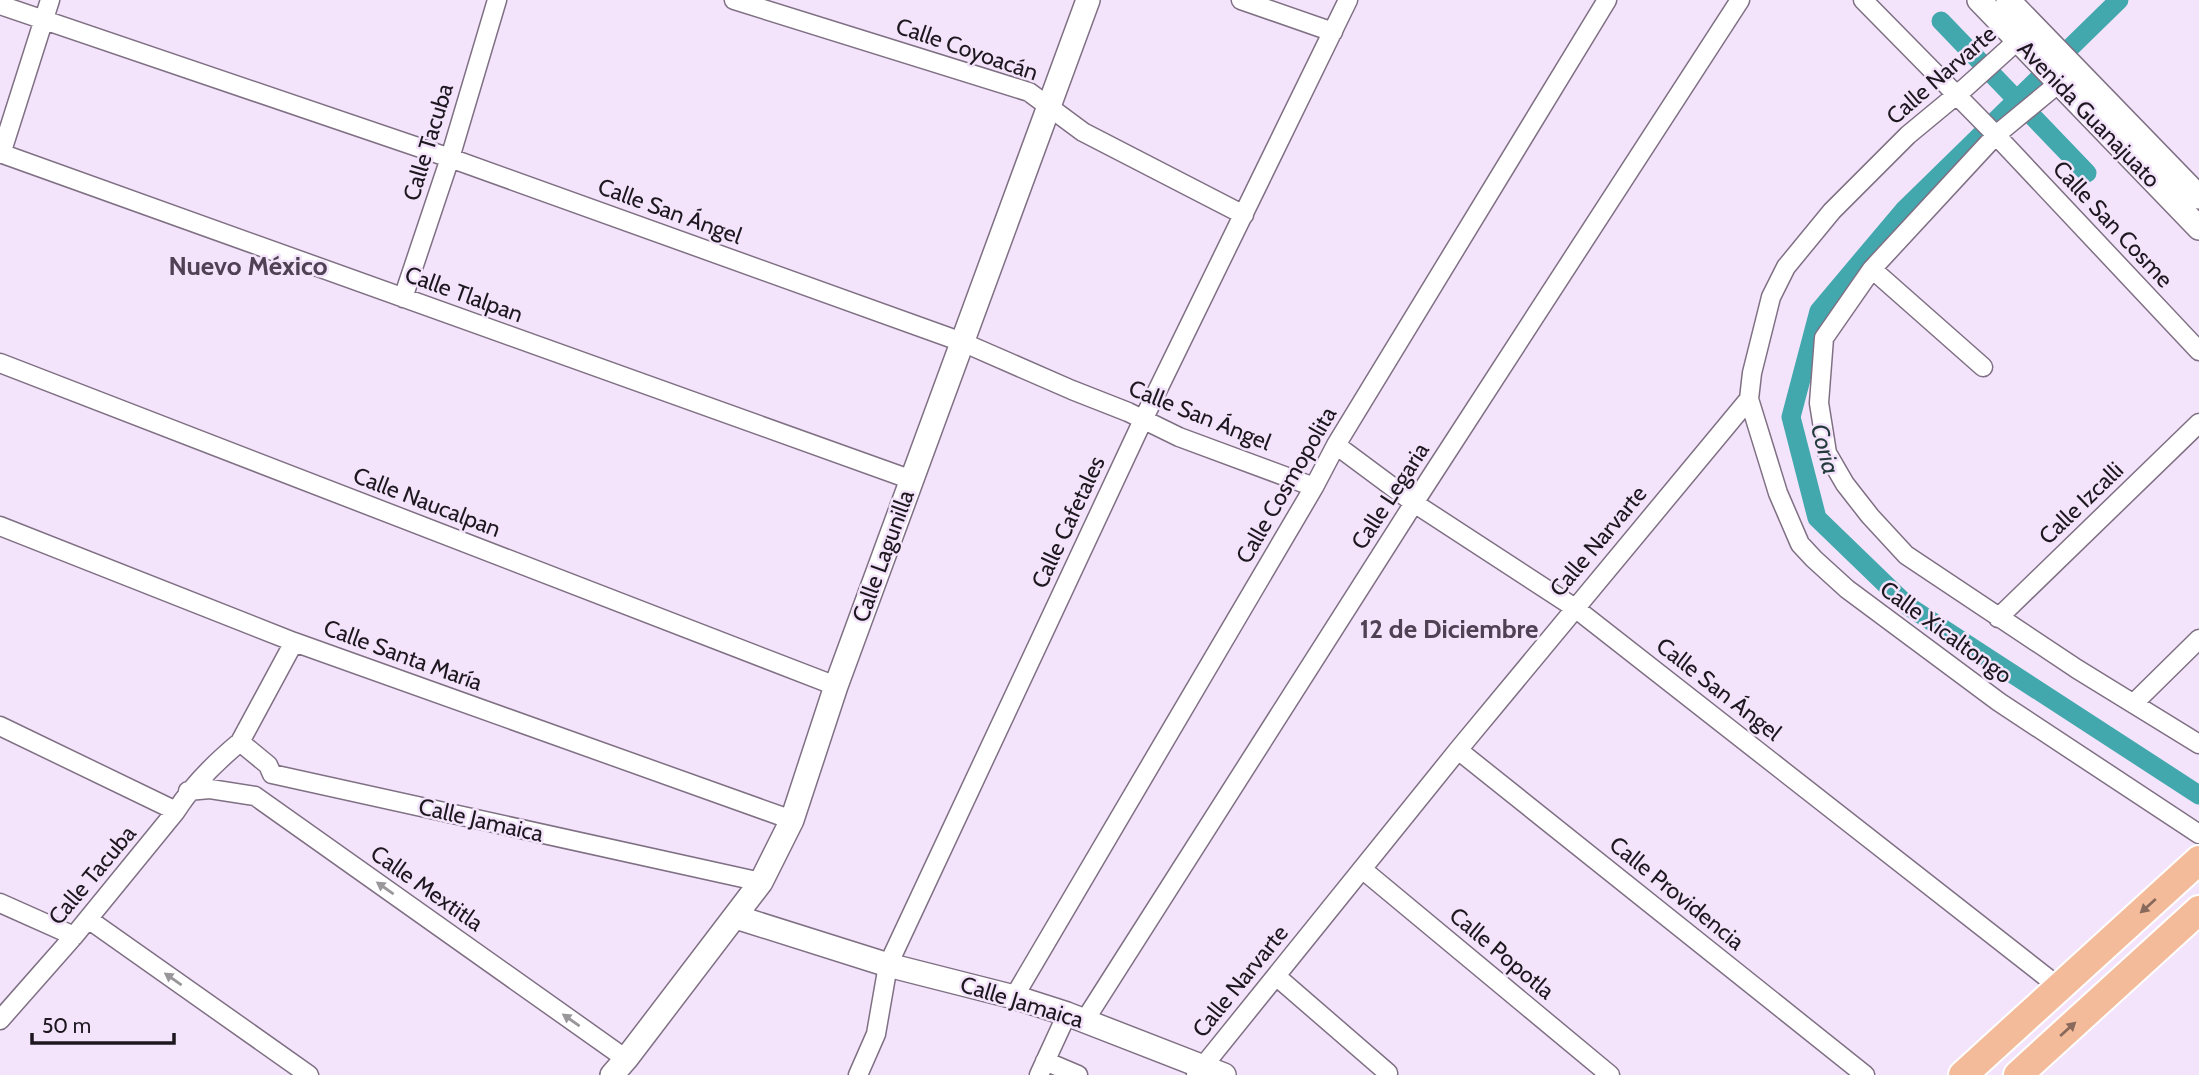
<svg xmlns="http://www.w3.org/2000/svg" width="2199" height="1075" font-family="Cabin,sans-serif">
	<rect width="100%" height="100%" fill="#f4e4fb"/>
	<g fill="none" stroke-linecap="round" stroke-linejoin="round">
		<path stroke="#42a8ad" stroke-width="19" d="M2119,0L1904,210L1819,311L1791,417L1817,518L1908,606L2199,795
			M1941,21L2087,173"/>
		<defs>
			<path id="minor" d="M734,0L1029,92L1083,132L1244,215
				M1241,0L1333,32
				M1863,0L1992,131L2199,351
				M0,5L450,158L962,342L1072,390L1128,412L1179,437L1314,487
				M2059,83L1996,135L1872,269L1824,338L1819,403L1827,453L1845,484L1870,516L1906,555L2077,669L2199,744
				M0,153L912,480
				M1,154L50,0
				M1872,269L1983,367
				M403,298L450,158L497,0
				M0,363L836,686
				M1749,399L1778,493L1800,544L1814,559L1847,589L1999,702L2199,834
				M1336,445L1414,503L1575,608L2059,987
				M0,526L294,642L792,820
				M1998,618L2199,423
				M2134,703L2199,639
				M0,726L176,811
				M240,742L294,642
				M1458,750L1865,1075
				M188,791L210,789L255,796L626,1059
				M1362,869L1610,1075
				M0,903L74,936
				M88,919L309,1075
				M1276,976L1388,1073
				M1014,997L1314,487L1336,445L1607,0
				M0,1020L74,936L176,811C193,784 216,762 240,742L268,765L272,774L761,882
				M1085,1020L1414,503L1740,0
				M1045,1061L1078,1075
				M858,1075L876,1034L888,965L1143,420L1348,0
				M1039,1075L1067,1014
				M1196,1075L1458,750L1749,399L1752,373L1771,297L1786,267L1832,211L1908,135L1966,87L2017,41"/>
			<path id="tertiary" d="M1979,0L2199,228
				M2008,0L2199,197
				M736,917L888,965L1014,997L1067,1014L1224,1075
				M612,1075L626,1059L761,882L792,820L836,686L1088,0"/>
			<path id="primary" d="M1963,1075L2199,860
				M2018,1075L2199,910"/>
		</defs>
		<use href="#minor" stroke="#7f7084" stroke-width="21"/>
		<use href="#tertiary" stroke="#7f7084" stroke-width="26"/>
		<use href="#primary" stroke="#fff" stroke-width="32"/>
		<use href="#minor" stroke="#fff" stroke-width="18"/>
		<use href="#tertiary" stroke="#fff" stroke-width="23"/>
		<use href="#primary" stroke="#f3bb99" stroke-width="28"/>
	</g>
	<defs><path id="oneway-solid" d="M-6-.8H1V-3.2L6.5 0L1 3.2V.8H-6Z" transform="scale(1.75)"/></defs>
	<g fill="#99979a">
		<use href="#oneway-solid" transform="translate(385 888) rotate(-145)"/>
		<use href="#oneway-solid" transform="translate(173 979) rotate(-145)"/>
		<use href="#oneway-solid" transform="translate(571 1020) rotate(-145)"/>
	</g>
	<g fill="#88695c">
		<use href="#oneway-solid" transform="translate(2148 906) rotate(138)"/>
		<use href="#oneway-solid" transform="translate(2068 1029) rotate(-42)"/>
	</g>
	<g text-anchor="middle" stroke-width="5" stroke-linejoin="round" paint-order="stroke">
		<g font-size="23" fill="#1d171f" stroke="#f4e4fb">
			<text transform="translate(967 49) rotate(19)" y="8">Calle Coyoacán</text>
			<text transform="translate(1941 75) rotate(-41)" y="8">Calle Narvarte</text>
			<text transform="translate(2089 114) rotate(46)" y="8">Avenida Guanajuato</text>
			<text transform="translate(428 142) rotate(-73)" y="8">Calle Tacuba</text>
			<text transform="translate(670 211) rotate(20)" y="8">Calle San Ángel</text>
			<text transform="translate(2113 224) rotate(47)" y="8">Calle San Cosme</text>
			<text transform="translate(464 294) rotate(20)" y="8">Calle Tlalpan</text>
			<text transform="translate(1200 415) rotate(22)" y="8">Calle San Ángel</text>
			<text transform="translate(1286 485) rotate(-60)" y="8">Calle Cosmopolita</text>
			<text transform="translate(1390 496) rotate(-57)" y="8">Calle Legaria</text>
			<text transform="translate(427 502) rotate(21)" y="8">Calle Naucalpan</text>
			<text transform="translate(2081 503) rotate(-44)" y="8">Calle Izcalli</text>
			<text transform="translate(1068 522) rotate(-65)" y="8">Calle Cafetales</text>
			<text transform="translate(1598 541) rotate(-50)" y="8">Calle Narvarte</text>
			<text transform="translate(883 556) rotate(-70)" y="8">Calle Lagunilla</text>
			<text transform="translate(1946 632) rotate(36)" y="8">Calle Xicaltongo</text>
			<text transform="translate(403 655) rotate(20)" y="8">Calle Santa María</text>
			<text transform="translate(1719 689) rotate(38)" y="8">Calle San Ángel</text>
			<text transform="translate(481 820) rotate(13)" y="8">Calle Jamaica</text>
			<text transform="translate(92 875) rotate(-50)" y="8">Calle Tacuba</text>
			<text transform="translate(427 888) rotate(35)" y="8">Calle Mextitla</text>
			<text transform="translate(1677 893) rotate(39)" y="8">Calle Providencia</text>
			<text transform="translate(1502 953) rotate(40)" y="8">Calle Popotla</text>
			<text transform="translate(1240 981) rotate(-51)" y="8">Calle Narvarte</text>
			<text transform="translate(1022 1002) rotate(17)" y="8">Calle Jamaica</text>
		</g>
		<g font-size="24" font-style="italic" fill="#243b3c" stroke="#f4e4fb">
			<text transform="translate(1825 449) rotate(75)" y="8">Coria</text>
		</g>
		<g font-size="26" font-weight="bold" fill="#4f4254" stroke="#f4e4fb">
			<text x="248" y="275">Nuevo México</text>
			<text x="1449" y="638">12 de Diciembre</text>
		</g>
	</g>
	<path d="M32 1033v10h142v-10" fill="none" stroke="#1d171f" stroke-width="3.5"/>
	<text x="42" y="1033" font-size="21" fill="#1d171f" stroke="#f4e4fb" stroke-width="5" paint-order="stroke">50 m</text>
</svg>
